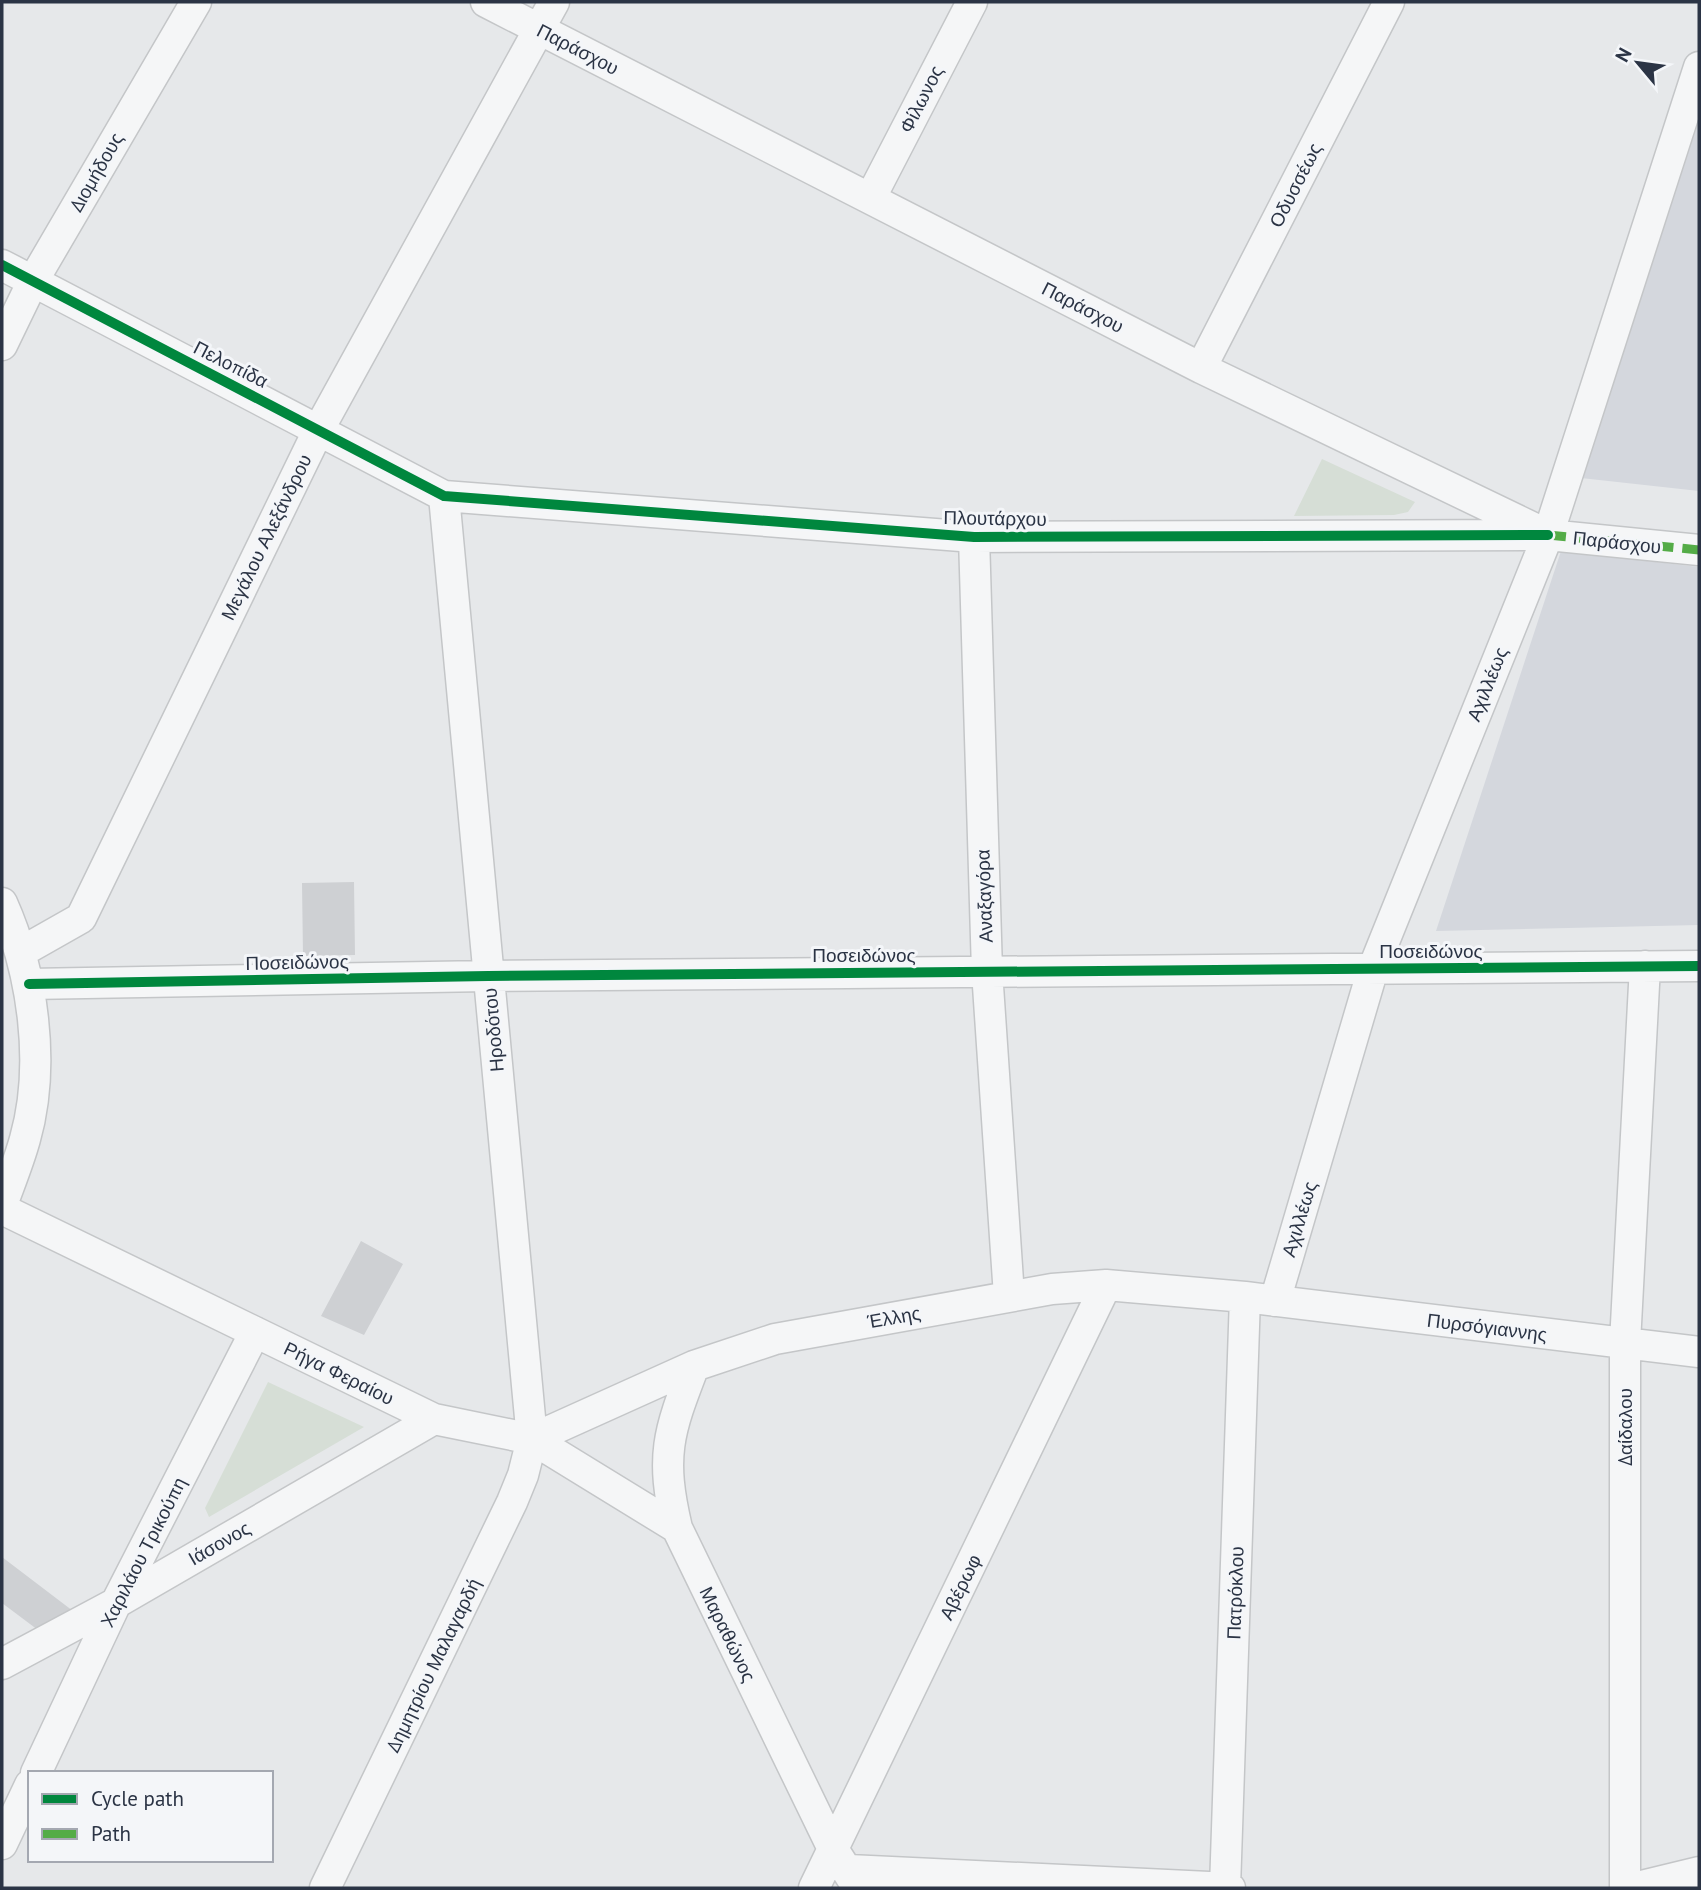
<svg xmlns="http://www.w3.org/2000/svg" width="1701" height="1890" font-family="'PT Sans',sans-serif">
	<rect width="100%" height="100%" fill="#e6e8ea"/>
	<path fill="#d4d7dd" d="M1699,105V491L1581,478Z
		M1561,551L1699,567V925L1436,931Z"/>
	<path fill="#d6ded6" d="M1322,459L1415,502L1408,512L1394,515L1294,516Z
		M268,1382L364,1427L209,1517L205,1508Z"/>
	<path fill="#ced0d3" d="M354,882L355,955L303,956L302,883Z
		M361,1241L403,1264L364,1335L321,1316Z
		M2,1557L73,1611L42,1633L2,1603Z"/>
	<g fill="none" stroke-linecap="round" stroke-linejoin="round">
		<defs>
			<path id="street" d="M486,2L1201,368L1548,535L1699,550
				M871,197L972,2
				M2,265L444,496L974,537L1548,535
				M2,345L33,281L196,2
				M1201,368L1389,2
				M974,537L987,971L1009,1296
				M2,903C33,972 46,1065 25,1139C19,1161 10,1183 2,1205
				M21,952L81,918L319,429L554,2
				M29,984L488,976L1699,966
				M2,1209L434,1419L532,1439L677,1528
				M1275,1301L1373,969L1548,535L1699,67
				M694,1366C668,1433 660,1456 677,1528L833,1849L858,1888
				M532,1439L694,1366L775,1339L1052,1289L1106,1285L1245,1297L1699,1352
				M2,1664L116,1603L434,1419
				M36,1773L116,1603L255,1332
				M2,1844L30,1785
				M849,1870L1230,1888
				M325,1888L512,1502L523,1475L532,1439L444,496
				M814,1888L1106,1285
				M1225,1888L1245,1297
				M1625,1888V1343L1645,966
				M1633,1888L1699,1872"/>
		</defs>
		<use href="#street" stroke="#c4c6c8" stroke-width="33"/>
		<use href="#street" stroke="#f5f6f7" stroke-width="30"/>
		<path stroke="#54ac47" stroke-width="9" stroke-dasharray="18 9" stroke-linecap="butt" d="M1548,535L1699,550"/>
		<defs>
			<path id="cycleway" d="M2,265L444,496L974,537L1548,535
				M29,984L488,976L1699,966"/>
		</defs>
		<use href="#cycleway" stroke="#f4f6f9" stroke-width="15"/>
		<use href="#cycleway" stroke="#00873e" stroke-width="10"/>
	</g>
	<g text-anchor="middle" stroke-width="6" stroke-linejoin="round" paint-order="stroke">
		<g font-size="19" fill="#2b3445" stroke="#f4f6f9">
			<text transform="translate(578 49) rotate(27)" y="7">Παράσχου</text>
			<text transform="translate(921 99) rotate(-63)" y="7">Φίλωνος</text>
			<text transform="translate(96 172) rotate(-60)" y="7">Διομήδους</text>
			<text transform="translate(1295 185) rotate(-63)" y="7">Οδυσσέως</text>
			<text transform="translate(1083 307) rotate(27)" y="7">Παράσχου</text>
			<text transform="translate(231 364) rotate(27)" y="7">Πελοπίδα</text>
			<text transform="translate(995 518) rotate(1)" y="7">Πλουτάρχου</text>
			<text transform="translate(266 537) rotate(-64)" y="7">Μεγάλου Αλεξάνδρου</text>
			<text transform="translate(1617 542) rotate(6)" y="7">Παράσχου</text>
			<text transform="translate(1487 684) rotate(-68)" y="7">Αχιλλέως</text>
			<text transform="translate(984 896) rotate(-92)" y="7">Αναξαγόρα</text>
			<text x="1431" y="958">Ποσειδώνος</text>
			<text x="864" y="962">Ποσειδώνος</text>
			<text transform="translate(297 962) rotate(-1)" y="7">Ποσειδώνος</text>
			<text transform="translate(493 1030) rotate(-95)" y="7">Ηροδότου</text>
			<text transform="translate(1299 1219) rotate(-73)" y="7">Αχιλλέως</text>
			<text transform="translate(894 1317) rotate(-10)" y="7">Έλλης</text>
			<text transform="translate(1487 1327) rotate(7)" y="7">Πυρσόγιαννης</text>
			<text transform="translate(339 1373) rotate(26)" y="7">Ρήγα Φεραίου</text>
			<text transform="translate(1625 1427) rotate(-90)" y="7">Δαίδαλου</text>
			<text transform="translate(219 1543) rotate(-30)" y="7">Ιάσονος</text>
			<text transform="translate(143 1552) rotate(-63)" y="7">Χαριλάου Τρικούπη</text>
			<text transform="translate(960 1587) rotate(-64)" y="7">Αβέρωφ</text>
			<text transform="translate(1235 1593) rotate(-88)" y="7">Πατρόκλου</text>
			<text transform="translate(728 1634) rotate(64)" y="7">Μαραθώνος</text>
			<text transform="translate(433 1665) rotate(-64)" y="7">Δημητρίου Μαλαγαρδή</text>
		</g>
	</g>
	<rect width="1701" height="1890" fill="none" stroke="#2b3445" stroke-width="7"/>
	<rect x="28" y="1771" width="245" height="91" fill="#f4f6f9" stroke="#a4a8b1" stroke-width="2"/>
	<rect x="42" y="1794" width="35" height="10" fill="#00873e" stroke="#a4a8b1" stroke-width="2"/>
	<text x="91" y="1806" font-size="21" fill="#2b3445">Cycle path</text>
	<rect x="42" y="1829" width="35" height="10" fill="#54ac47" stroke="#a4a8b1" stroke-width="2"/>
	<text x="91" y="1841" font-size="21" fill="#2b3445">Path</text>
	<g transform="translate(1638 63) rotate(299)" stroke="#f4f6f9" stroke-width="5" paint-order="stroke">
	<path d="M0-5L12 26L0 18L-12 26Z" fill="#2b3445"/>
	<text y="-10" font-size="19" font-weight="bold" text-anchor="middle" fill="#2b3445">N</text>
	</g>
</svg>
